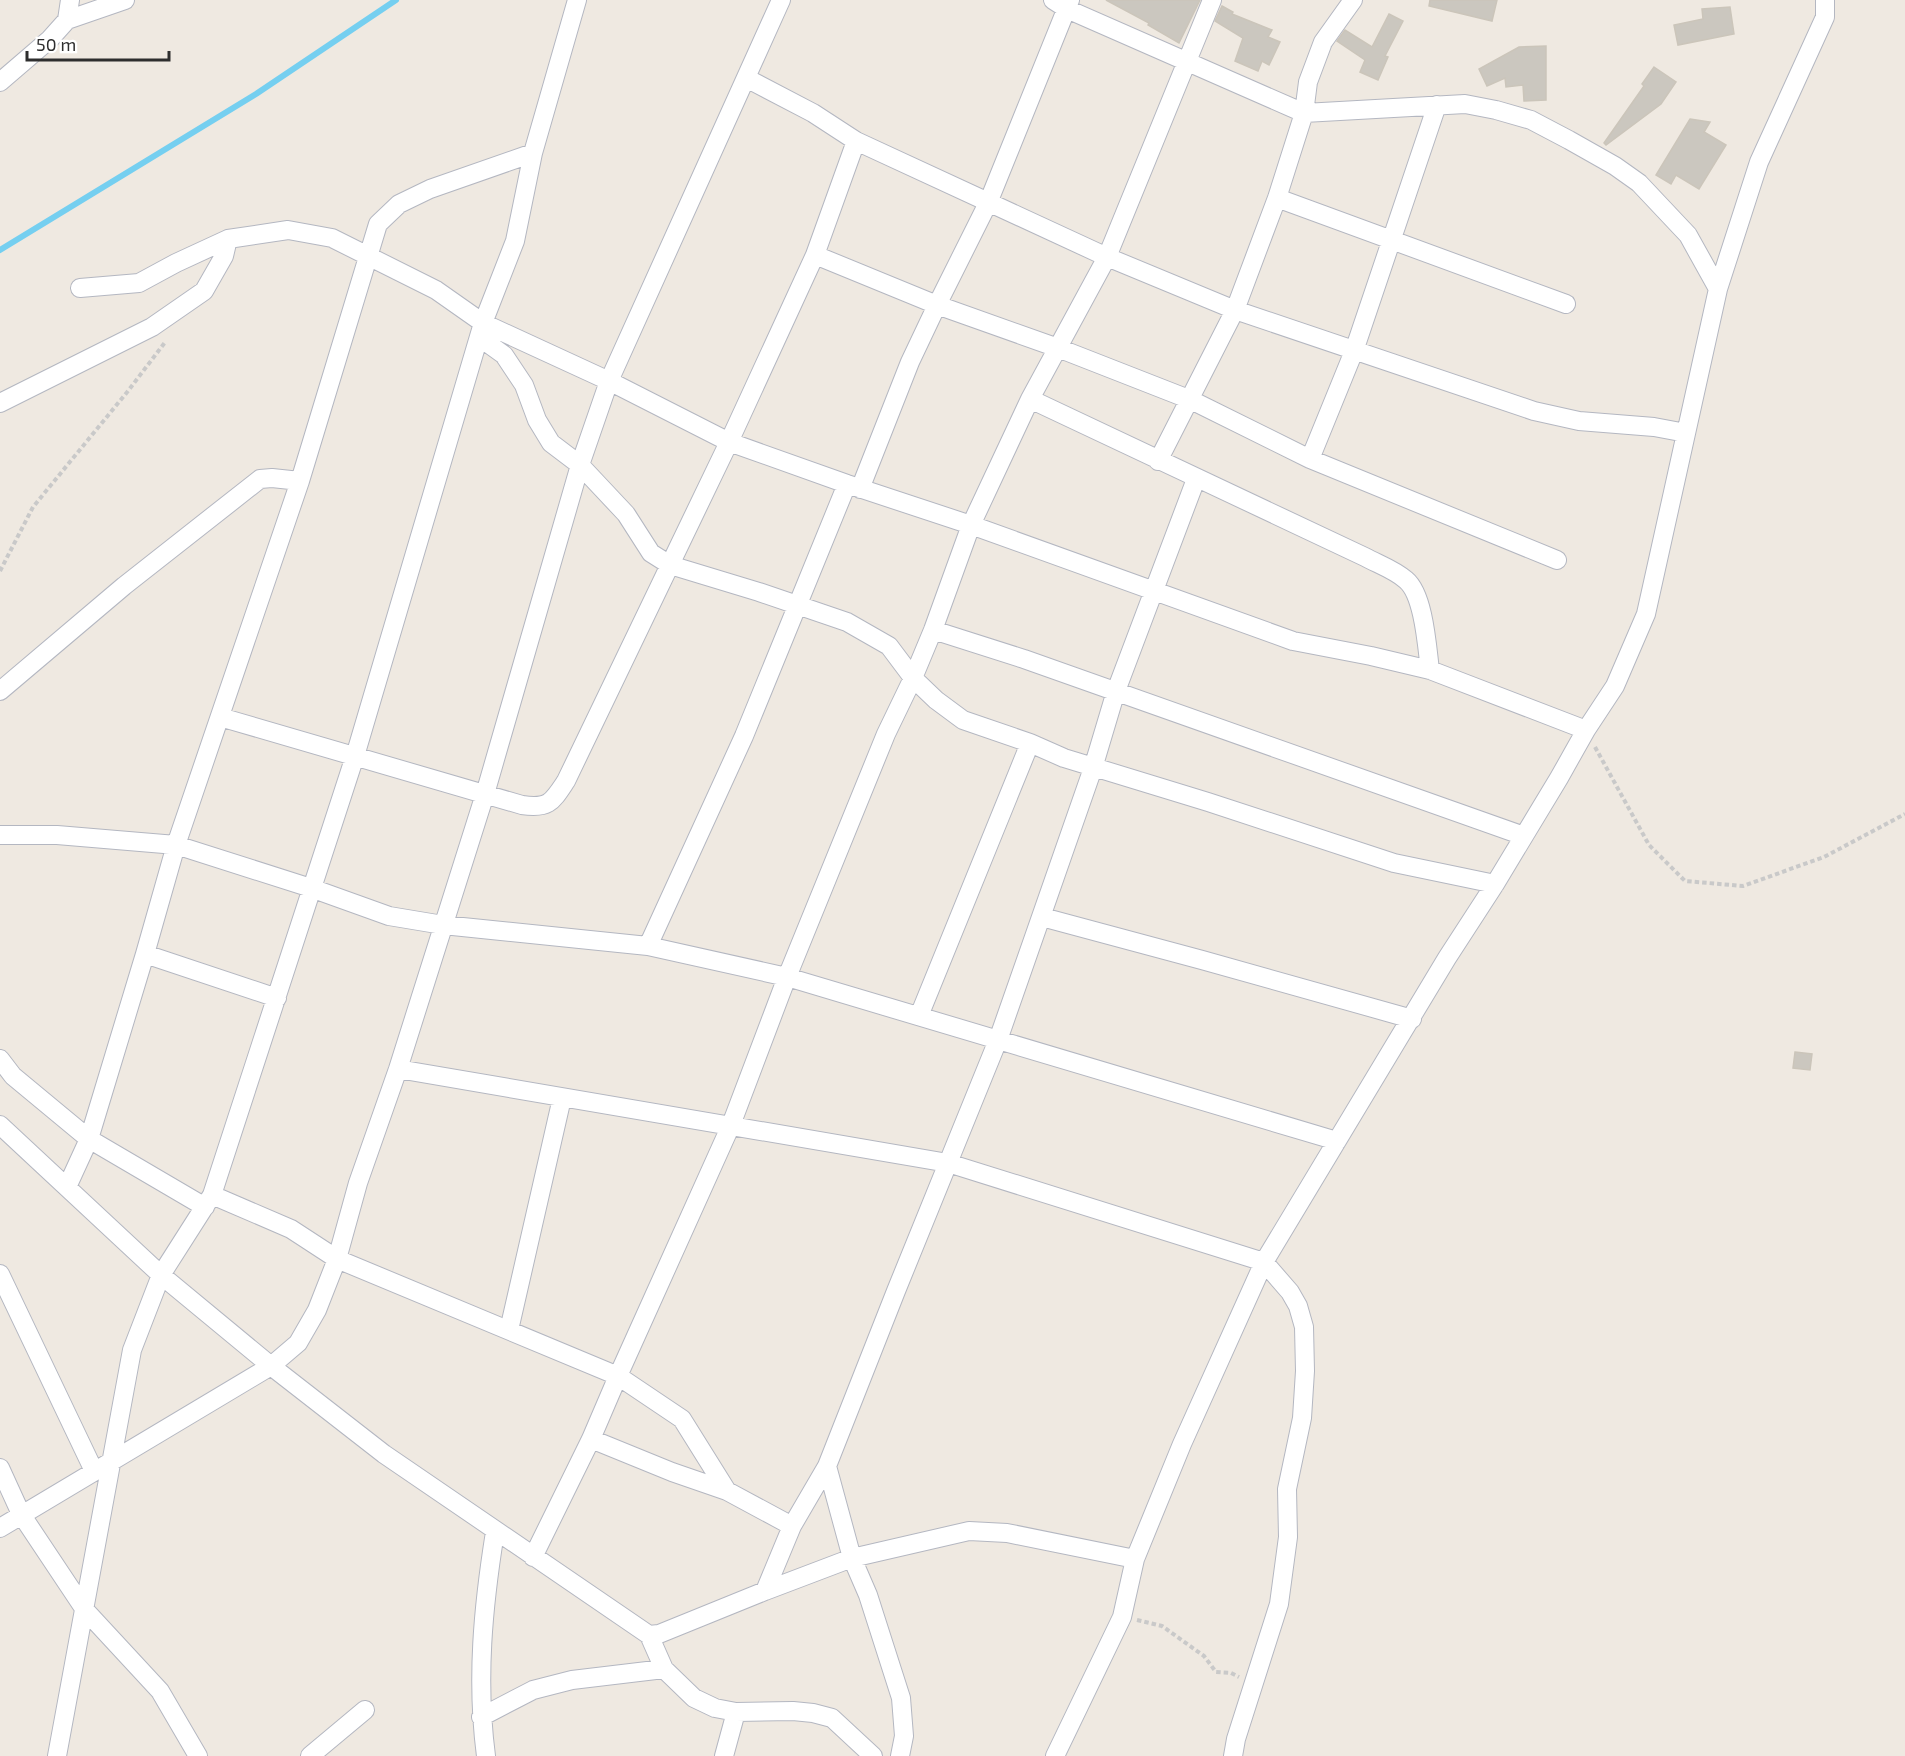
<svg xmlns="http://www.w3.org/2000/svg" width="1905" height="1756" font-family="'Exo 2',sans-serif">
	<rect width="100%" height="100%" fill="#efe9e1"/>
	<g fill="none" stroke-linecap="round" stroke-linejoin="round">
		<path stroke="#75cff0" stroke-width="6" d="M0,250L256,94L396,0"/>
	</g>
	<path fill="#cbc7bf" stroke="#cbc5ba" stroke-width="1.5" d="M1106,0H1200L1179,43L1148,25L1149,23Z
		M1430,0H1497L1492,21L1429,6Z
		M1222,6L1233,12L1232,14L1272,30L1268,37L1280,42L1269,65L1262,61L1258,71L1235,61L1243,38L1215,21Z
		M1730,7L1734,34L1678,45L1674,25L1703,19L1702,9Z
		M1389,14L1403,21L1385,56L1388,57L1378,80L1360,72L1365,60L1337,41L1345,30L1372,47Z
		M1546,46V100L1524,101L1523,85L1506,87L1505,78L1487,86L1479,69L1519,47Z
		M1654,67L1676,82L1661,104L1606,145L1604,143L1644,86L1642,84Z
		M1690,119L1710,122L1704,132L1726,145L1699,189L1676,175L1671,184L1656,175Z
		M1795,1052L1812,1054L1810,1070L1793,1068Z"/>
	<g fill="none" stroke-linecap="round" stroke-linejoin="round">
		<defs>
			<path id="street" d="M1053,0L1067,9L1304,113L1465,104L1496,110L1531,120L1569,140L1615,166L1639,183L1688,235L1718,289
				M67,20L125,0
				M746,78L813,113L856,141L1107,257L1235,310L1534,411L1579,421L1654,427L1686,433
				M0,82L50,39L67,20L70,0
				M1277,198L1566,304
				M815,255L937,305L1058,348L1191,400L1310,459L1557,560
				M80,288L139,283L176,263L228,239L288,230L332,238L436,290L483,323L609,381L729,442L847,484L971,525L1293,641L1371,656L1430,670L1586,730
				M479,337L504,355L524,385L537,420L551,443L580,465L626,514L651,553L670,565L759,592L847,622L889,646L913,678L936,700L963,720L1030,743L1064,758L1208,802L1394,863L1495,884
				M1030,399L1365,557C1378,564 1395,570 1406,580C1424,595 1427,647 1430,670
				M0,403L152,327L204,291L224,256L228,239
				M1310,459L1354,351L1437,105
				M1158,461L1235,310L1277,198L1304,113L1308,82L1323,42L1353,0
				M860,489L910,362L937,305L988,203L1070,0
				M933,630L1024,659L1524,836
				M0,691L124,586L260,479L272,478L300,481
				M220,717L522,805C549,809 552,802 566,781L729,442L815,255L856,141
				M0,835H57L176,845L311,888L389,916L443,925L648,946L787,977L1337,1141
				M1042,917L1202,960L1412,1019
				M648,946L744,736L847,484
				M145,954L277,998
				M919,1016L1030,743
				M0,1059L13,1076L89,1139L205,1207
				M398,1069L948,1163L1264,1262L1290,1292L1298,1306L1304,1327L1305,1371L1302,1418L1287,1489L1288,1537L1279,1604L1236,1739L1233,1756
				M0,1125L161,1275L271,1366L384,1454L649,1635L659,1634L765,1591L852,1558L969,1531L1007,1533L1135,1559
				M67,1187L89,1139L145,954L176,845L300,481L378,224L399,204L430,189L533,153
				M212,1195L291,1229L337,1259L618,1376L682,1419L727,1491
				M0,1274L94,1471
				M509,1330L562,1098
				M591,1439L672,1472L727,1491L792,1526L765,1591
				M0,1468L21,1514L85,1610L160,1691L198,1756
				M792,1526L827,1466
				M0,1528L271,1366L298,1343L317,1310L337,1259L358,1183L398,1069L485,794L580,465L609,381L781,0
				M533,1557L591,1439L618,1376L731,1125L787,977L886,734L913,678L933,630L971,525L1030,399L1107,257L1212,0
				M649,1635L664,1669L694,1698L715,1708L736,1712L793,1711L813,1713L832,1718L873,1756
				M481,1717L533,1690L572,1680L664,1669
				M57,1756L132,1350L161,1275L212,1195L355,756L483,323L515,241L533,153L577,0
				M310,1756L365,1710
				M486,1756C476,1680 483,1607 495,1532
				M724,1756L736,1712
				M900,1756L904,1736L901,1698L868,1595L852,1558L827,1466L896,1291L998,1040L1093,768L1116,691L1196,479
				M1055,1756L1122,1617L1135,1559L1182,1444L1264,1262L1447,958L1495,884L1559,778L1586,730L1615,686L1646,614L1718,289L1759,162L1825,17V0"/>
		</defs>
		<use href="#street" stroke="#b4b7c1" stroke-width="20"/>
		<path stroke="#c9c9c9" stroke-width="4" stroke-dasharray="4.5 3" stroke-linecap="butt" d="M0,571L33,507L128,391L166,341
			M1595,747L1649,845L1685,881L1743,886L1824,857L1905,814
			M1137,1620L1162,1626L1204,1656L1216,1672L1231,1673L1239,1677"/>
		<use href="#street" stroke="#fff" stroke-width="18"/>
	</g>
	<path d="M27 51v9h142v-9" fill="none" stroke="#2e2e2e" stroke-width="3"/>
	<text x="36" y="51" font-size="18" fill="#2e2e2e" stroke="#ffffff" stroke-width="4.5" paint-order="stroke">50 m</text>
</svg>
